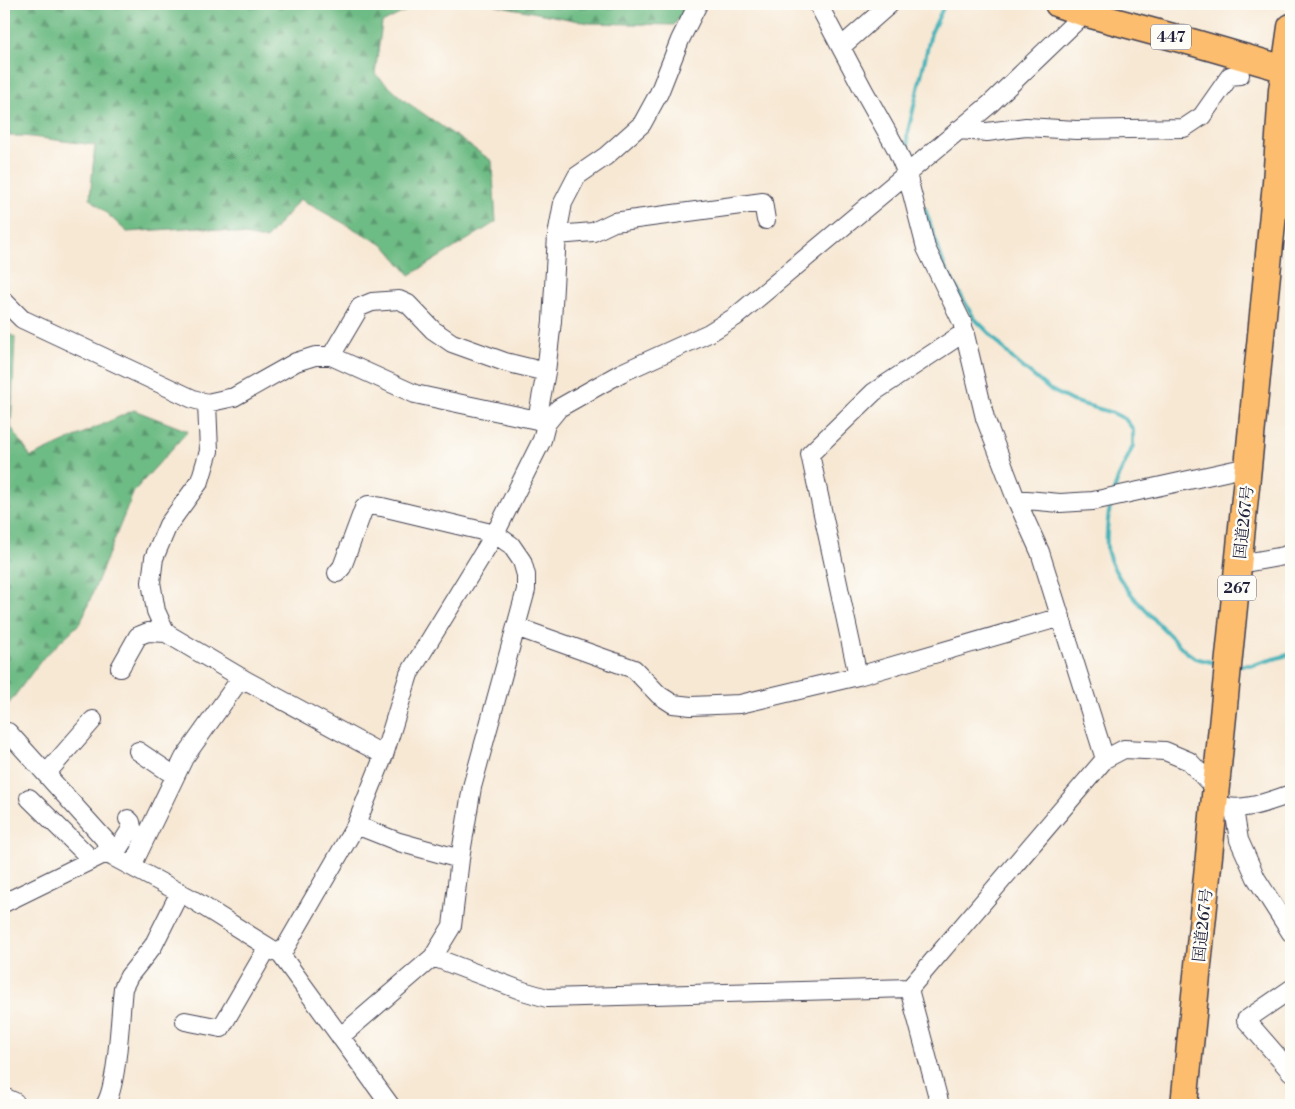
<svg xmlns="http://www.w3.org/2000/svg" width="1295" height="1109" font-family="'Libre Bodoni','Noto Serif JP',serif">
	<defs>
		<pattern id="forest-firs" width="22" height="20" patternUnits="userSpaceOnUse" patternTransform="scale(1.25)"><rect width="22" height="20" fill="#6ebc85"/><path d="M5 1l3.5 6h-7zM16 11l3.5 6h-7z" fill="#5a986e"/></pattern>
	</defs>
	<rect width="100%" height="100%" fill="#fdfcf7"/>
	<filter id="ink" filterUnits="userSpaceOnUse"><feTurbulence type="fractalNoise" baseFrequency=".02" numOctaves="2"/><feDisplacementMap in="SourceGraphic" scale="10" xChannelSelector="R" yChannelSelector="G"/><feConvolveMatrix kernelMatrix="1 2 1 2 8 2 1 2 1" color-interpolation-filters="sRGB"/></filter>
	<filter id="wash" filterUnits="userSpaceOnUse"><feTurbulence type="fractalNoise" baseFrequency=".0096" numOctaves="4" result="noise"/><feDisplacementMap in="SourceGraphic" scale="20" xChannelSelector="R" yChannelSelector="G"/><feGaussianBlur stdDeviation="1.12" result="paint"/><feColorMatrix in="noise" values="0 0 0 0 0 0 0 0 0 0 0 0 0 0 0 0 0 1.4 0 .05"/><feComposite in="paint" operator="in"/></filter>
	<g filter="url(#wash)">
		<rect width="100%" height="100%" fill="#f7e8d4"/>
		<path fill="url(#forest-firs)" stroke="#486f60" d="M4,4H419L382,23L375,74L405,101L492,161L496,222L410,275L385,246L300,199L266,239L200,227L127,232L90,198L95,145L24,136H4Z
			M496,4H690L674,25L589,23L496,5Z
			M4,332L15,337L11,427L31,457L134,410L188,431L134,491L81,622L43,658L4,710Z"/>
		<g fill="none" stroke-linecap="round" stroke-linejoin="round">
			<path stroke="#42b2b9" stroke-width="4" d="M909,158L907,136L931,33L945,4
				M925,209L945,268L974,318L990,334L1014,360L1049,389L1072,401L1113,413L1125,419L1133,429V446L1118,478L1114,491
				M1111,503C1108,514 1105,542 1108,553C1117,588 1161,625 1185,651L1195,658L1219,664
				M1238,665H1253L1291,654"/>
		</g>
	</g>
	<g filter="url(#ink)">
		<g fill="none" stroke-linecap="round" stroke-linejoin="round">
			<defs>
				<path id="minor" d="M818,4L864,91L896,148L907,174L926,248L962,322L985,418L1016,499L1040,552L1105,759
					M841,47L890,4
					M958,130L987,132L1026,127L1076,130L1184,128L1202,116L1230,76L1240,75
					M557,235L593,232L614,222L763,202L766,220
					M4,301L22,319L193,399L207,403L234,397L296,362L315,356H331L415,394L537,420L546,424
					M965,332L874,392L810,454L858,676L1061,617
					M331,356L360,307L372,302L399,300L408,304L433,330L452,343L505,362L546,372
					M207,403L209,451L200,481L168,525L154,558L151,582L156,611L166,633L247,681
					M537,420L546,372L552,321L557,235L563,203L577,176L606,156L642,124L659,93L680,40L698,4
					M1016,499L1060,503L1093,501L1248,467
					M1239,564L1284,556L1291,553
					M337,573L342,567L364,508L368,505L382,507L495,534L511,545L522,561L526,575V590L472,787L460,859L452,926L433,957L523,991L547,998L910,988
					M516,627L634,669L659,695L673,704L691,706L740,704L858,676
					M120,668L138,636L148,632L166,633
					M8,732L108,843L113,857
					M138,751L175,776
					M46,774L93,720
					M29,798L92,860
					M1222,806C1245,812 1269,801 1291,794
					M1234,809L1239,840L1256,878L1291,933
					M356,825L399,842L460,859
					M113,857L132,827L131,822L128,819
					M132,866L184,758L236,685L247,681L384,755
					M4,903L106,853L190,898L281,955L390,1105
					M281,955L356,825L384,755L409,674L495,534L542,440L546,424L559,408L621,373L709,333L735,317L989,105L1090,8
					M1291,989L1246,1020L1291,1072
					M185,1021L221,1028L268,947
					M340,1037L433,957
					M4,1097L15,1102L13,1105
					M105,1105C118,1085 120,1014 123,988L129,976L153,946L180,892
					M940,1105L909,989L1105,759L1124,749L1165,751L1189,761L1216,790"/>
				<path id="highway" d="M1058,4L1084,13L1195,43L1285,69
					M1184,1105L1248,467L1276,183L1282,90L1291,27"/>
			</defs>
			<use href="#minor" stroke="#424052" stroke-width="20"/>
			<use href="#highway" stroke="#424052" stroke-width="29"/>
			<use href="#minor" stroke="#fff" stroke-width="18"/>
			<use href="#highway" stroke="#fcbd6e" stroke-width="26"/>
		</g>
	</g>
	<g text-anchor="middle" stroke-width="5" stroke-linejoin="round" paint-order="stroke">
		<g fill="#fdfcf7" stroke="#646373" stroke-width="1">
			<rect x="1151" y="24.5" width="40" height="25" rx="4"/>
			<rect x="1218" y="575.5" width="38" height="25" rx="4"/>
		</g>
		<g font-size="15" font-weight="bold" fill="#22223b">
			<text x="1171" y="42">447</text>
			<text x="1237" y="593">267</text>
		</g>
		<g font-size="16" fill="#22223b" stroke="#fdfcf7">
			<text transform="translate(1243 522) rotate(-84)" y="6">国道267号</text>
			<text transform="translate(1202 925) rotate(-84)" y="6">国道267号</text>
		</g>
	</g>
	<rect width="1295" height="1109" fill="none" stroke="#fdfcf7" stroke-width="20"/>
</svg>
